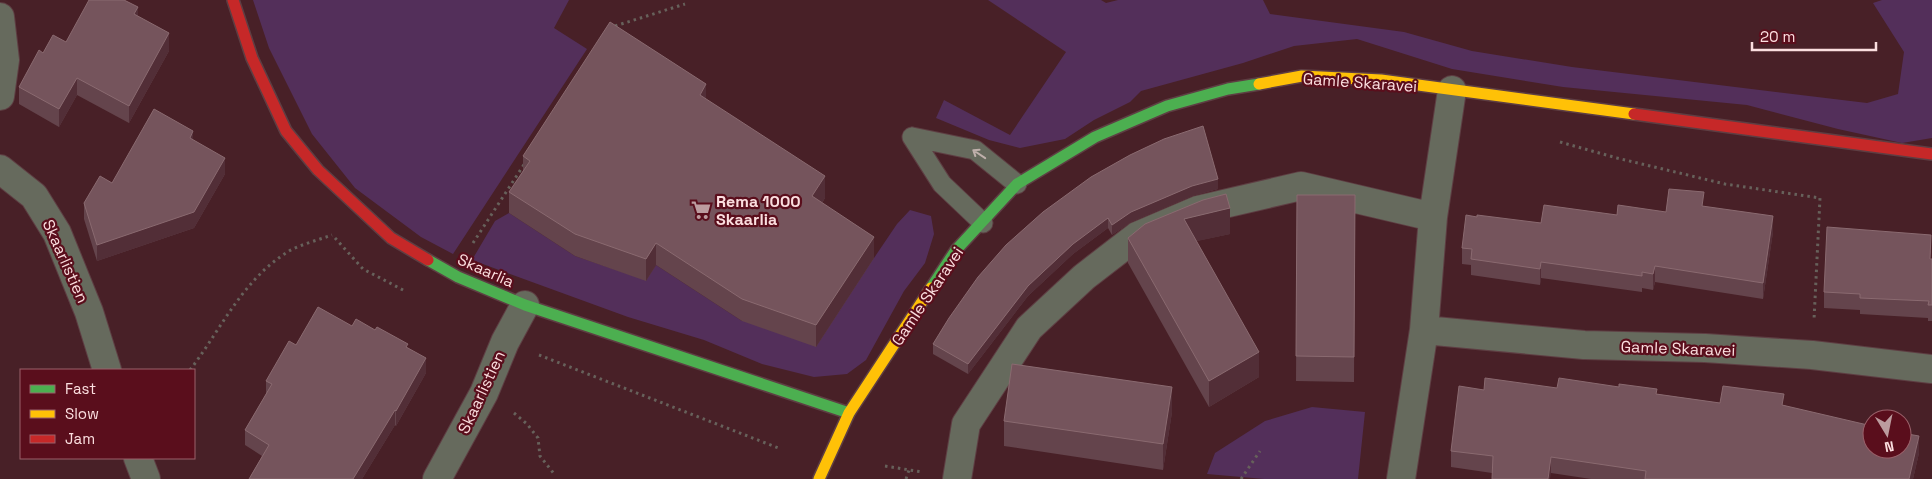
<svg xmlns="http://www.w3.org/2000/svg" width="1932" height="479" font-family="'Space Grotesk',sans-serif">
	<rect width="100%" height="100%" fill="#482027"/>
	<path fill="#532f5a" d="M253,0H569L554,28L587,49L453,254L421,237L355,188L312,134L269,48Z
		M988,0H1101L1106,3L1118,0H1263L1270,14L1404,32L1472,51L1572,67L1867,103L1898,94L1904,52L1873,3L1882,0H1932V138L1902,143L1838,129L1747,105L1563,87L1452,69L1357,39L1294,46L1243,63L1141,91L1130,102L1094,120L1065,139L1020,148L989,140L936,118L944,100L1010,135L1066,52Z
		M910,210L931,216L934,234L925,263L904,291L866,360L847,374L814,377L762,364L704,340L628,317L472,260L495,221L509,213L575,256L646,280L656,265L742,321L874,258L897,224Z
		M1312,407L1365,412L1358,479H1264L1207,474L1215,453L1265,421Z"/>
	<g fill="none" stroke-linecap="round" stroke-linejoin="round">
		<defs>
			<path id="lane" d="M912,137L975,150L1017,184
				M912,137L942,184L983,223"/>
			<path id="street" d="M0,17L5,60L0,96
				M0,169L34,196L57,233L89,312L107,370
				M1424,330L1584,345L1705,348L1812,355L1932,369
				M138,458L146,479
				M437,479L484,393L505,342L525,305
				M957,479L966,424L1029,328L1084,277L1137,236L1198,210L1301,186L1433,217
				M1401,479L1424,330L1433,217L1452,90"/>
			<path id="fast" d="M428,260L458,277L525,305L849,413
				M931,288L956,250L1017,184L1095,137L1167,106L1228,89L1259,84"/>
			<path id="slow" d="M1259,84L1302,76L1381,80L1634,114
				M819,479L849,413L931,288"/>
			<path id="jam" d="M233,0L252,58L286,131L318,170L391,238L428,260
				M1634,114L1932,154"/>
		</defs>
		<use href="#lane" stroke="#5e3e43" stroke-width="21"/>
		<use href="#street" stroke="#5e3e43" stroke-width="30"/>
		<use href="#fast" stroke="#5e3e43" stroke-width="14"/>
		<use href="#slow" stroke="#5e3e43" stroke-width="14"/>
		<use href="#jam" stroke="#5e3e43" stroke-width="14"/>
		<path stroke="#67615b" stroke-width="3" stroke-dasharray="2.5 4" stroke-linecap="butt" d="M615,26L685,4
			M1560,142L1617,158L1725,184L1820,198L1814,320
			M335,238L363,269L405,291
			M473,243L525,163
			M539,355L781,449
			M190,370C222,328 242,280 289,251C302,244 318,240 332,235
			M514,413L527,424L538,438L540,456L555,475
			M885,466L922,472
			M906,479L909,470
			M1241,479L1260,451"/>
		<use href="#lane" stroke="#666a5d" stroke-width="19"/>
		<use href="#street" stroke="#666a5d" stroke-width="28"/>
		<use href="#fast" stroke="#4caf50" stroke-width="11"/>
		<use href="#slow" stroke="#ffc107" stroke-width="11"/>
		<use href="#jam" stroke="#c62828" stroke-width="11"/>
	</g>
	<path fill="#64444c" d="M138,17L169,51L129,123L77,95L59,127L19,104V87L43,53L66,42Z
		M706,100L825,198L822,203L874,258L816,347L742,321L656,265L646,281L575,256L509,213V192L523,171V156Z
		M193,141L225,174L194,228L97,261L84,219V203L112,183Z
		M1091,177L1218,189L1192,196L1131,222L1112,235L1108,228L1073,254L1028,296L968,374L933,354V344Z
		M1297,195H1355L1354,382L1296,381Z
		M1704,206L1773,232L1763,299L1655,282L1653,290L1642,288V292L1541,278L1540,285L1471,275V265L1462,264V248L1477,217L1541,223L1617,215L1666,212Z
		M1230,234L1196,241L1259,377L1209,407L1128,263V238Z
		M1931,251L1930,259H1932V321H1928V318L1860,314V310L1824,308V292Z
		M352,326L408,348L426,373L396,426L395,425L362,479H249L262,456L245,445V430L266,394V381L296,345Z
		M1557,388L1657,394L1720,403L1784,405L1919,453L1913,479H1591L1551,473H1492L1451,467V451L1484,390Z
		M1172,412L1163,470L1004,446V421Z"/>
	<path fill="#522e37" d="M138,7V25L134,14Z
		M169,33V51L129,123V106Z
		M77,78V95L59,127V109Z
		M706,84V106L700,95Z
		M193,131V148L190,138Z
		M225,158V174L194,228L97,261V245Z
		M825,176V198L812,218V196Z
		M1218,179V189L1192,196L1131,222L1112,235V225L1131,212L1192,186Z
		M1230,208V234L1184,244V219Z
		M1773,216V232L1763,299V283Z
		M1108,218V228L1073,254L1028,296L968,374V364L1028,286L1073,244Z
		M874,237V258L816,347V325Z
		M656,243V265L646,281V259Z
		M1541,262V278L1540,285V269Z
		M1655,266V282L1653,290V274Z
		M1259,352V377L1209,407V381Z
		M426,358V373L396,426V411Z
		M1172,387V412L1163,470V444Z
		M395,410V425L362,479H353Z
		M1919,436V453L1913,479H1909Z
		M1551,457V473L1550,479H1548Z"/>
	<path fill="#75545c" stroke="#8a6a70" d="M89,0H124L138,7L134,14L169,33L129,106L77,78L59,109L19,87L39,50L43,53L53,35L66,42Z
		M610,22L706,84L700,95L825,176L812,196L874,237L816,325L742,299L656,243L646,259L575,234L509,192L530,161L523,156Z
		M154,109L193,131L190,138L225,158L194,212L97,245L84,203L100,176L112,183Z
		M1203,126L1218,179L1192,186L1131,212L1112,225L1108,218L1073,244L1028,286L968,364L933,344L949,318L978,277L1006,245L1043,212L1091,177L1130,155L1164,139Z
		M1669,189L1704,192L1702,206L1773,216L1763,283L1655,266L1653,274L1642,272V276L1541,262L1540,269L1471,259L1472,249L1462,248L1466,215L1477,217V215L1541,223L1544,205L1617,215L1618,205L1666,212Z
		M1226,194L1230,208L1184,219L1259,352L1209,381L1128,238L1145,224L1203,200Z
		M1297,195H1355L1354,357L1296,356Z
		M1827,227L1931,235L1930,259H1932V305H1928L1929,301L1860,298V294L1824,292Z
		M318,307L352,326L356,319L375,330L377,327L408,344L406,347L426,358L396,411L395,410L353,479H249L269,445L245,430L272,384L266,381L289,341L296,345Z
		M1012,364L1172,387L1163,444L1004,421Z
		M1485,378L1557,388L1559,378L1619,387V384L1657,389L1656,394L1720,403L1723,386L1784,394L1782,405L1872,426V449H1902V433L1919,436L1909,479H1645L1646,471L1551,457L1548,479H1492L1493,456L1451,451L1459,386L1484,390Z"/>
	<defs><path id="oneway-shaft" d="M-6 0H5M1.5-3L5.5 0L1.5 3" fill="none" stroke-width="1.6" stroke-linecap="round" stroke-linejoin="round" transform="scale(1.25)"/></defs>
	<use stroke="#bfb0ab" href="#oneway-shaft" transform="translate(979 154) rotate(-146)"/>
	<defs>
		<symbol id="supermarket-bare" viewBox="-9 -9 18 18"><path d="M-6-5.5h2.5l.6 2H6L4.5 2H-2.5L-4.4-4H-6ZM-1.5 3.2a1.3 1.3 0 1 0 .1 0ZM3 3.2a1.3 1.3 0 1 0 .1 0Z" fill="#bc9c9f" stroke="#5a0e1c" stroke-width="2.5" paint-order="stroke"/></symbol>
	</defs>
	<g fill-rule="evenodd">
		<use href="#supermarket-bare" x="687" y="196" width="28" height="28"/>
	</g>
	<g text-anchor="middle" stroke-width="4.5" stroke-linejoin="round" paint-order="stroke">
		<g font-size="16" fill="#fbdedf" stroke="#5a0e1c">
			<text transform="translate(1360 82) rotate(4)" y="6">Gamle Skaravei</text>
			<text transform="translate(66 261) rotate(66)" y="6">Skaarlistien</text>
			<text transform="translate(486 270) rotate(24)" y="6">Skaarlia</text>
			<text transform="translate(927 296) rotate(-56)" y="6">Gamle Skaravei</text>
			<text transform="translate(1678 348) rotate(2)" y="6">Gamle Skaravei</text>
			<text transform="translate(481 392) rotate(-65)" y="6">Skaarlistien</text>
		</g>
		<g font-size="16" font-weight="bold" fill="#fbdedf" stroke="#5a0e1c" text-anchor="start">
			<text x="716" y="207">Rema 1000<tspan x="716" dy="18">Skaarlia</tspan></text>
		</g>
	</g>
	<rect x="20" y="369" width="175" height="90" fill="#5a0e1c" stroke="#9a616a"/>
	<rect x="30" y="385" width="25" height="8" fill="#4caf50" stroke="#9a616a"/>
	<text x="65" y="394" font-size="15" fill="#fbdedf">Fast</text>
	<rect x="30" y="410" width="25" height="8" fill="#ffc107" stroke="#9a616a"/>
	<text x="65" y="419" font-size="15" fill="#fbdedf">Slow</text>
	<rect x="30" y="435" width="25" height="8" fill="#c62828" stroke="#9a616a"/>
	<text x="65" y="444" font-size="15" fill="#fbdedf">Jam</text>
	<g transform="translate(1887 434) rotate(170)"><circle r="24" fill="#5a0e1c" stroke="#9a616a"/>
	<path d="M0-4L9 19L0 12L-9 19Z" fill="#bc9c9f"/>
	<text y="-8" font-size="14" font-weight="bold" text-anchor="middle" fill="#fbdedf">N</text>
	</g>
	<path d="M1752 42v8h124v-8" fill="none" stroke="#fbdedf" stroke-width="2.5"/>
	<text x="1760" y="42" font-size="15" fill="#fbdedf" stroke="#5a0e1c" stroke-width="4" paint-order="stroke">20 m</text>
</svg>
